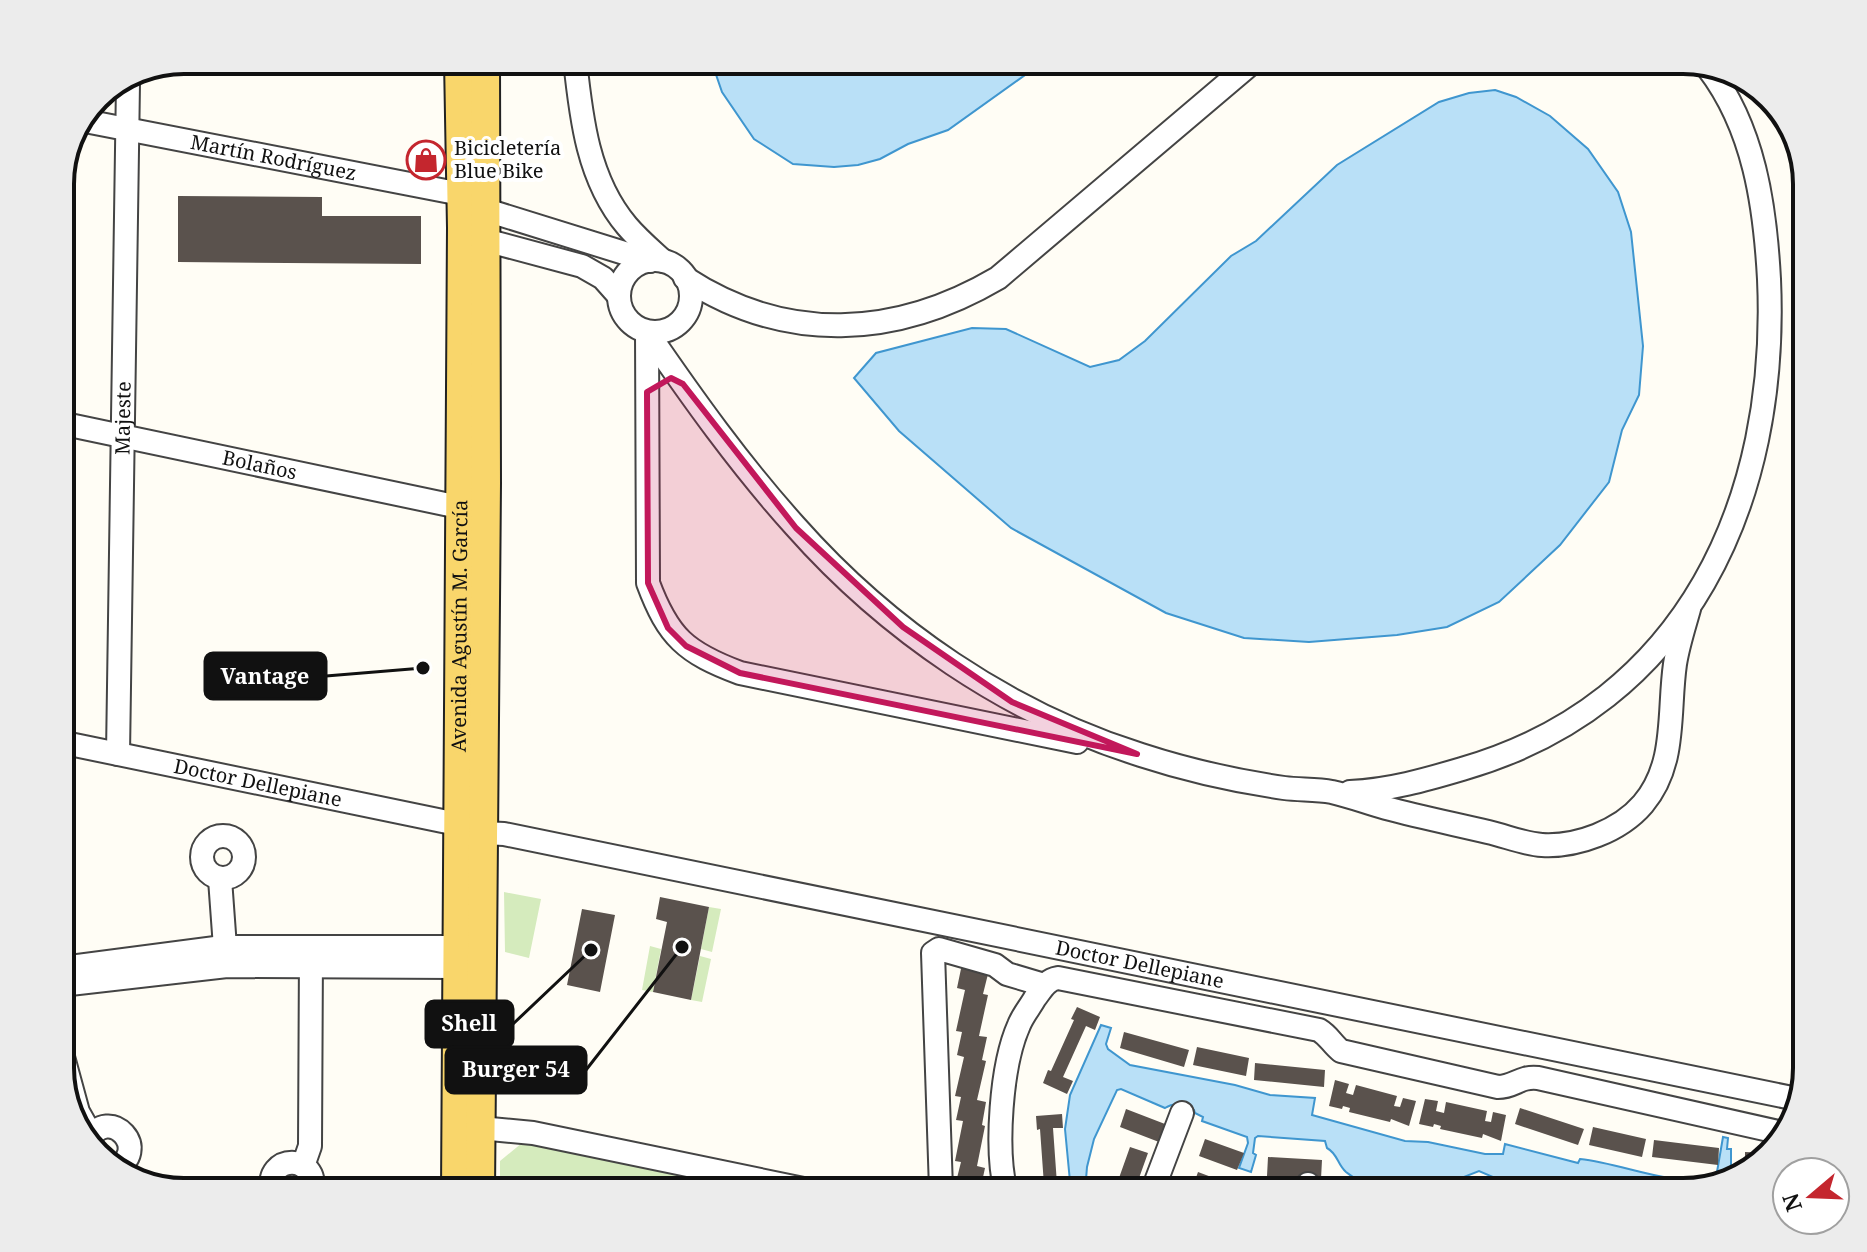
<svg xmlns="http://www.w3.org/2000/svg" width="1867" height="1252" font-family="'Noto Serif',serif">
	<rect width="100%" height="100%" fill="#fffdf5"/>
	<path fill="#d5ebbd" d="M504,892L541,899L529,958L505,952Z
		M709,907L721,909L712,952L701,949Z
		M650,946L661,949L653,992L642,990Z
		M700,956L711,959L702,1002L691,1000Z
		M528,1138L707,1176L704,1189L715,1192H500V1161Z"/>
	<path fill="#b9e0f7" stroke="#3f96cf" stroke-width="2" d="M711,60H1046L948,130L908,144L880,159L858,165L834,167L793,164L754,139L722,92Z
		M1495,90L1516,97L1550,116L1588,149L1618,192L1631,232L1643,346L1639,395L1622,430L1609,482L1560,545L1499,602L1447,627L1397,635L1309,642L1244,638L1166,613L1011,528L899,431L854,378L876,353L972,328L1006,329L1090,367L1119,360L1145,341L1231,256L1256,241L1337,165L1439,102L1469,93Z
		M1101,1025L1111,1028L1106,1044L1108,1049L1130,1065L1235,1085L1270,1095L1315,1098L1312,1115L1405,1141L1428,1142L1485,1154H1503L1505,1144L1578,1163L1580,1159C1625,1164 1666,1185 1711,1179L1717,1172L1723,1137L1728,1138L1727,1149H1731V1179L1683,1192H1528L1479,1171L1461,1178L1449,1191L1444,1192C1412,1192 1372,1194 1346,1172C1337,1164 1338,1154 1327,1148L1325,1141L1258,1136L1255,1138L1253,1153L1256,1155L1251,1172L1239,1168L1248,1143L1247,1137L1202,1121L1203,1117L1195,1113L1194,1110C1183,1105 1176,1101 1165,1108L1121,1089L1117,1090L1094,1139L1087,1167L1085,1192H1071L1065,1129L1070,1095Z"/>
	<path fill="#5a524d" d="M178,196L322,197V216H421V264L178,262Z
		M660,897L709,907L691,1000L653,992L667,922L656,919Z
		M582,909L615,915L600,992L567,985Z
		M962,964L989,970L983,994L988,995L979,1036L987,1037L982,1060L986,1061L977,1100L986,1102L982,1125L985,1126L977,1166L985,1168L980,1191L955,1186L961,1162L955,1161L963,1121L956,1120L961,1097L955,1096L964,1057L957,1055L962,1032L956,1031L965,990L957,988Z
		M1077,1007L1100,1017L1095,1030L1086,1026L1063,1077L1073,1081L1067,1094L1043,1083L1048,1070L1051,1071L1074,1020L1071,1019Z
		M1124,1032L1189,1050L1184,1067L1120,1048Z
		M1197,1047L1249,1058L1246,1076L1193,1065Z
		M1255,1063L1325,1070L1324,1087L1254,1080Z
		M1335,1080L1349,1084L1346,1093L1353,1095L1356,1085L1397,1096L1394,1106L1400,1107L1403,1098L1416,1101L1409,1126L1391,1119L1390,1122L1349,1112L1350,1108L1343,1106L1342,1109L1329,1106Z
		M1425,1099L1438,1101L1436,1111L1444,1113L1446,1102L1487,1111L1485,1121L1491,1122L1493,1112L1506,1115L1501,1141L1483,1134L1482,1138L1440,1129L1441,1126L1434,1124L1433,1127L1419,1124Z
		M1520,1108L1584,1129L1578,1145L1515,1124Z
		M1126,1109L1165,1124L1159,1142L1120,1127Z
		M1062,1114L1063,1128H1053L1057,1184L1068,1183V1192H1042V1185H1044L1040,1129L1037,1130L1036,1116Z
		M1593,1127L1646,1139L1642,1157L1589,1145Z
		M1205,1139L1244,1153L1237,1170L1199,1156Z
		M1654,1140L1719,1148L1718,1165L1652,1157Z
		M1130,1147L1148,1153L1134,1192H1114Z
		M1745,1152L1769,1153L1748,1172V1166H1745Z
		M1268,1157L1322,1160L1321,1179L1267,1176Z
		M1198,1172L1214,1178L1209,1192H1191Z
		M1263,1186L1283,1187V1192H1263Z"/>
	<g fill="none" stroke-linecap="round" stroke-linejoin="round">
		<defs>
			<g id="minor">
				<path d="M575,60C581,118 588,180 627,226C638,239 651,250 663,261"/>
				<path id="s1" d="M85,121L461,194L475,187"/>
				<path d="M473,219L486,210L650,261"/>
				<path d="M485,240L582,266L603,278L619,296"/>
				<circle cx="655" cy="296" r="36"/>
				<path d="M685,278C786,344 896,338 998,278L1255,60"/>
				<path d="M647,332C693,399 740,465 795,526C887,630 1008,713 1141,755C1187,770 1236,781 1284,788C1300,790 1316,789 1332,792C1350,796 1368,803 1386,808C1420,817 1454,824 1488,832C1506,836 1524,844 1542,845C1577,847 1620,831 1643,804C1677,764 1668,712 1675,664C1678,645 1684,627 1689,609"/>
				<path d="M647,332L648,583C668,637 686,653 740,673L1077,742"/>
				<path id="s2" d="M60,423L459,507"/>
				<path id="s3" d="M60,742L457,824"/>
				<path id="s4" d="M118,754L128,83"/>
				<path d="M1350,792C1390,790 1425,780 1462,769C1688,704 1779,500 1769,279C1765,205 1754,128 1708,68"/>
				<path id="s5" d="M483,833L504,834L1797,1099"/>
				<circle cx="223" cy="857" r="21"/>
				<path d="M220,879L226,961"/>
				<path d="M60,965L70,967L223,947H457"/>
				<path d="M61,985L227,966L457,967"/>
				<path d="M60,1046L78,1112L91,1135"/>
				<path d="M480,1128L533,1133L818,1192"/>
				<path d="M88,1141C109,1102 154,1152 113,1169"/>
				<path d="M303,1166L310,1146L311,952"/>
				<path d="M272,1192C264,1153 320,1153 312,1192"/>
				<path d="M954,1192L941,1189L933,953L939,949L995,965L1007,974L1044,985"/>
				<path d="M1006,1192C995,1150 1001,1065 1019,1025C1023,1015 1030,1007 1035,998C1042,989 1046,980 1058,978L1319,1030C1329,1036 1332,1044 1341,1051L1498,1087C1515,1087 1519,1076 1538,1078L1787,1134"/>
				<path d="M1152,1192L1182,1113"/>
				<path d="M1308,1192V1184"/>
			</g>
			<g id="major">
				<path id="s6" d="M456,1192L462,228L459,60"/>
				<path d="M480,1192L486,483L485,60"/>
			</g>
		</defs>
		<use href="#minor" stroke="#444" stroke-width="26"/>
		<use href="#major" stroke="#222" stroke-width="32"/>
		<use href="#minor" stroke="#fff" stroke-width="22"/>
		<use href="#major" stroke="#f9d66b" stroke-width="28"/>
	</g>
	<path fill="#c2185b" fill-opacity="0.2" stroke="#c2185b" stroke-width="6" stroke-linejoin="round" d="M671,378L683,384L796,528L903,627L1012,702L1137,754L740,673L686,646L668,628L648,583L647,392Z"/>
	<defs>
		<symbol id="shop-ring" viewBox="-11 -11 22 22"><circle r="9.5" fill="#fff" stroke="#c4262e" stroke-width="1.5"/><path d="M-5-2.5h2.3a2.7 3.5 0 0 1 5.4 0H5L5.5 6h-11ZM-1.5-2.5h3a1.5 2.3 0 0 0-3 0Z" fill="#c4262e"/></symbol>
	</defs>
	<g fill-rule="evenodd">
		<use href="#shop-ring" x="404" y="138" width="44" height="44"/>
	</g>
	<g text-anchor="middle" stroke-width="8" stroke-linejoin="round" paint-order="stroke">
		<g font-size="20" fill="#111" stroke="#fff" text-anchor="start">
			<text x="454" y="155">Bicicletería<tspan x="454" dy="23">Blue Bike</tspan></text>
		</g>
		<g font-size="20" fill="#111" stroke="#fff">
			<text dy="7" stroke="none"><textPath href="#s1" startOffset="192">Martín Rodríguez</textPath></text>
			<text dy="7" stroke="none"><textPath href="#s4" startOffset="336">Majeste</textPath></text>
			<text dy="7" stroke="none"><textPath href="#s2" startOffset="204">Bolaños</textPath></text>
			<text dy="7" stroke="none"><textPath href="#s6" startOffset="566">Avenida Agustín M. García</textPath></text>
			<text dy="7" stroke="none"><textPath href="#s3" startOffset="202">Doctor Dellepiane</textPath></text>
			<text dy="7" stroke="none"><textPath href="#s5" startOffset="670">Doctor Dellepiane</textPath></text>
		</g>
	</g>
	<path d="M0 0H1867V1252H0ZM184 74H1683A110 110 0 0 1 1793 184V1068A110 110 0 0 1 1683 1178H184A110 110 0 0 1 74 1068V184A110 110 0 0 1 184 74Z" fill="#ececec" fill-rule="evenodd"/>
	<path fill="none" stroke="#111" stroke-width="4" d="M184 74H1683A110 110 0 0 1 1793 184V1068A110 110 0 0 1 1683 1178H184A110 110 0 0 1 74 1068V184A110 110 0 0 1 184 74Z"/>
	<path fill="none" stroke="#111" stroke-width="3" d="M423 668L326 676M591 950L513 1024M682 947L586 1070"/>
	<g fill="#111" stroke="#fff" stroke-width="3">
		<circle cx="423" cy="668" r="8"/>
		<circle cx="591" cy="950" r="8"/>
		<circle cx="682" cy="947" r="8"/>
	</g>
	<g fill="#111" stroke="#111" stroke-width="3">
		<rect x="205" y="653" width="121" height="46" rx="8"/>
		<rect x="426" y="1001" width="87" height="46" rx="8"/>
		<rect x="446" y="1047" width="140" height="46" rx="8"/>
	</g>
	<g font-size="22" text-anchor="middle" font-weight="bold" fill="#fff">
		<text x="265" y="684">Vantage</text>
		<text x="469" y="1031">Shell</text>
		<text x="516" y="1077">Burger 54</text>
	</g>
	<g transform="translate(1811 1196) rotate(251)"><circle r="38" fill="#ffffff" stroke="#a0a0a0" stroke-width="2"/>
	<path d="M0-6L14 30L0 20L-14 30Z" fill="#c4262e"/>
	<text y="-12" font-size="22" font-weight="bold" text-anchor="middle" fill="#111111">N</text>
	</g>
</svg>
